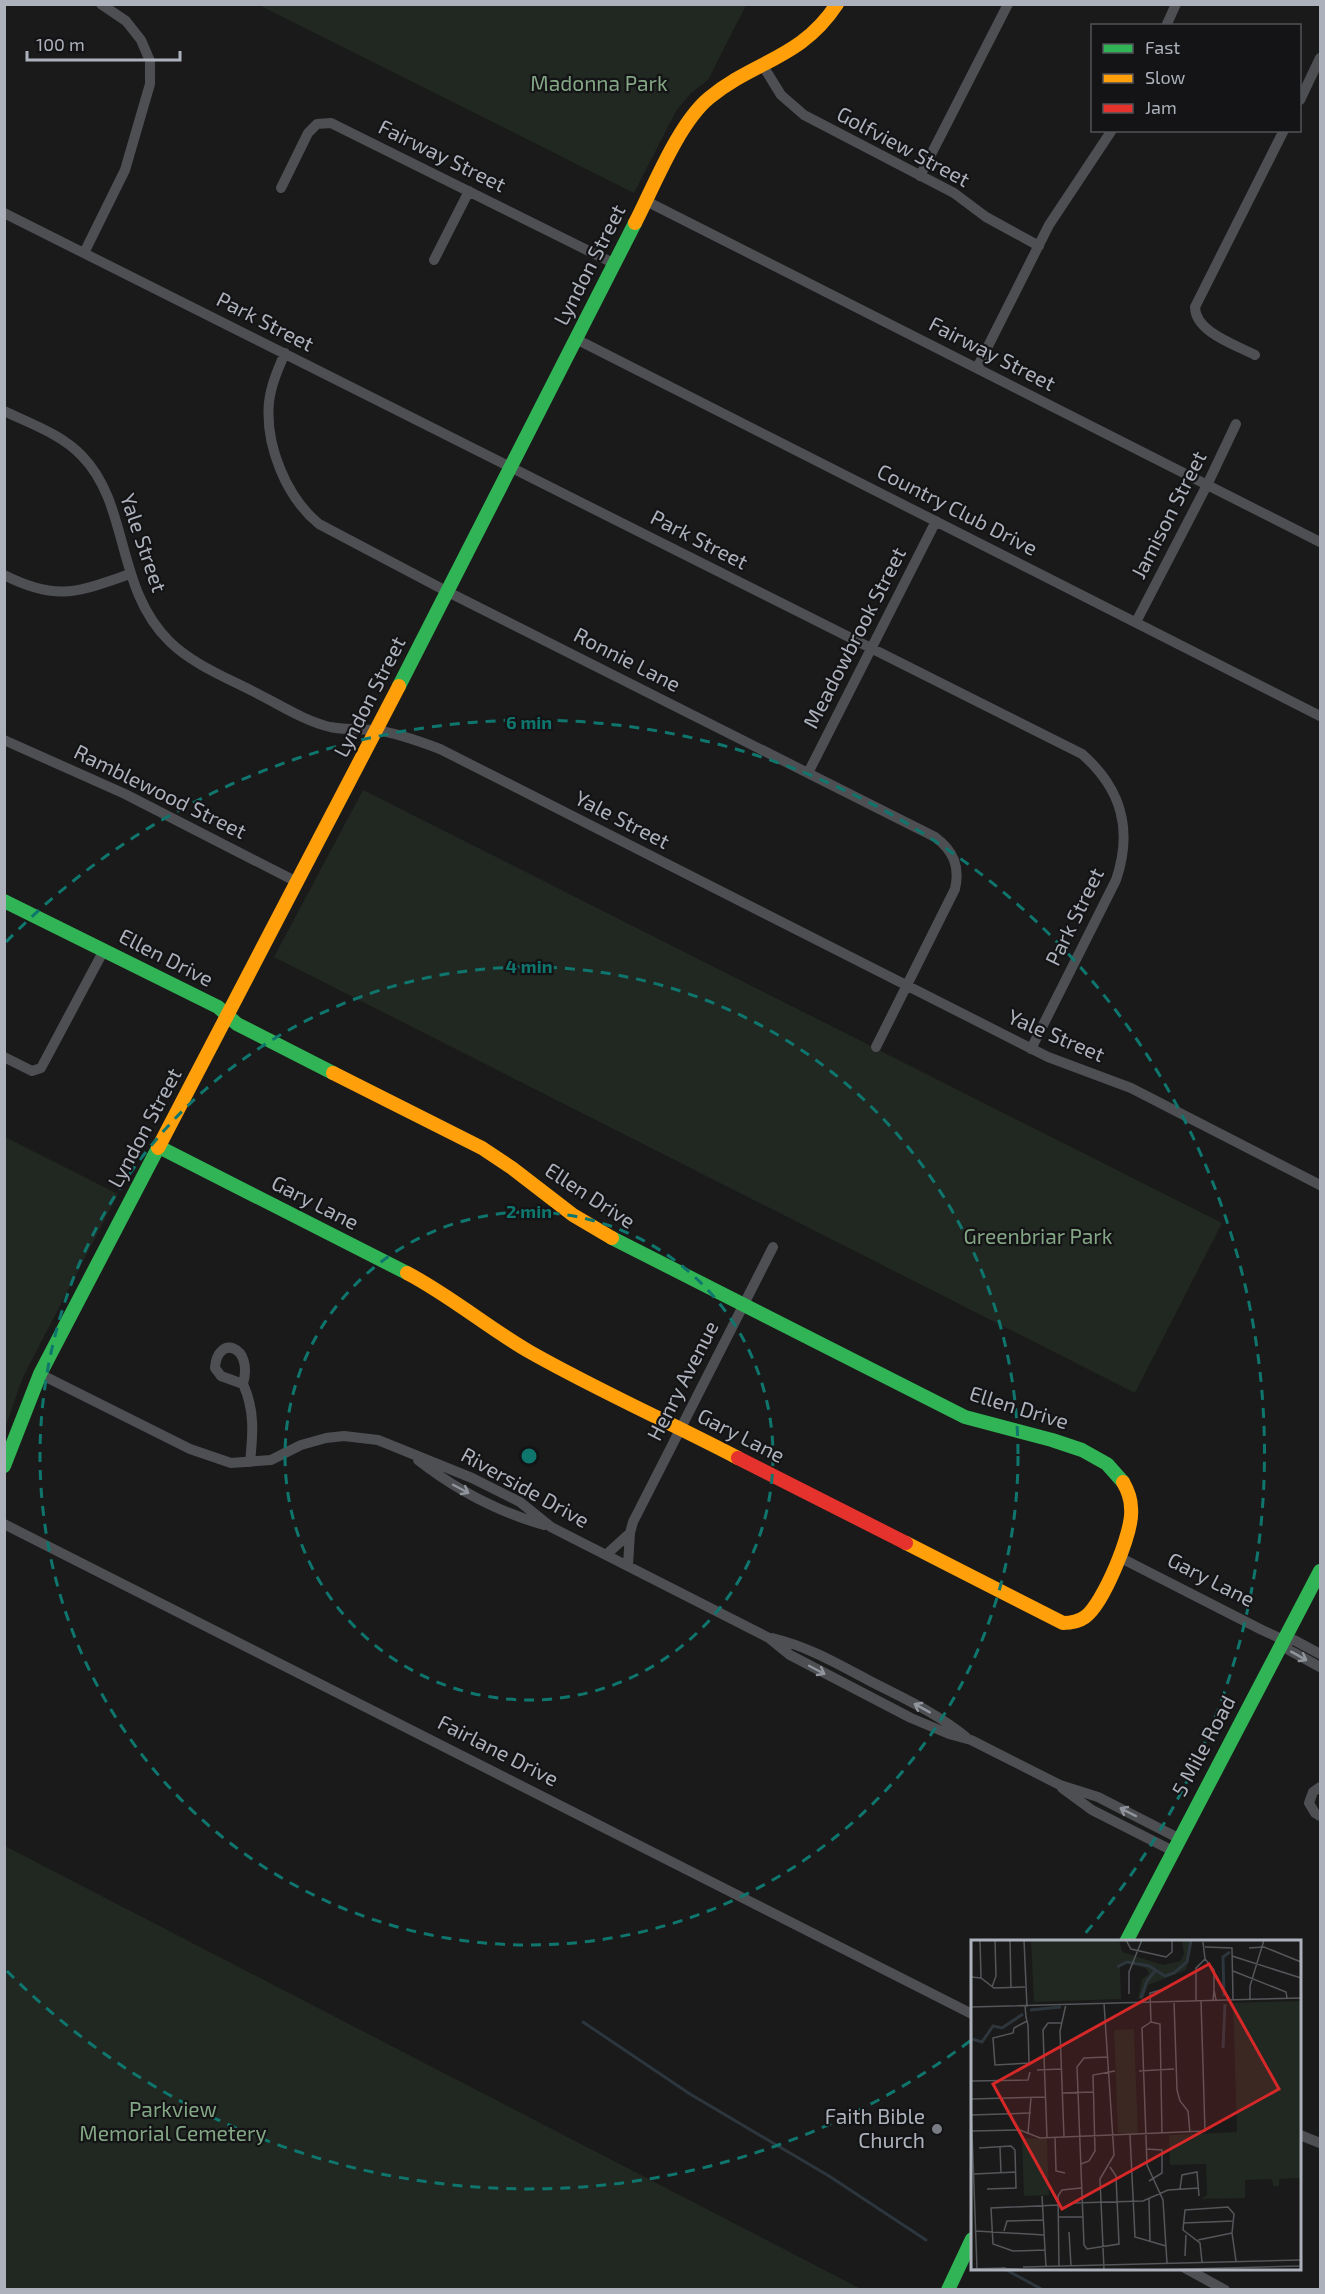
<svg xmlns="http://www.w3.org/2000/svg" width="1325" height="2294" font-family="'Exo 2',sans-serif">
	<rect width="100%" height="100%" fill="#1a1a1a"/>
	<path fill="#202821" d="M259,5H746L708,80L691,93L676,111L634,193Z
		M363,790L1222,1223L1135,1393L274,957Z
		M5,1137L118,1194L23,1377L5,1428Z
		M4,1846H5L861,2289H5Z"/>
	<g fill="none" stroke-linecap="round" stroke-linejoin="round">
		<path stroke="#2d363d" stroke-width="3" d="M583,2022L690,2094L829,2176L926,2240
			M1003,2268L1043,2290"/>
		<path stroke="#4e4f53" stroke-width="10" d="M1166,26L1176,4
			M763,66L781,95L804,115L954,193L986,217L1039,246
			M1300,100L1320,58
			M920,176L1008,4
			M281,188L308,133L317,124L331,123L615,264
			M646,201L1320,542
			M4,213L1082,754C1122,789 1133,830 1116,880L1031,1049
			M84,253L125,170L150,84V61L141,40L126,21L101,4
			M434,260L469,191
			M576,339L1320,716
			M285,353C278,369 271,385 269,402C265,445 286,497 319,524L448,592L935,837C954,851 960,867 955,889L876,1047
			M1255,355C1236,345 1195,332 1195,307L1284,130
			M977,368L1049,225L1112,130
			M4,411C31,424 61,434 82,456C130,505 115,589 170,642C195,666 230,679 260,695C282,706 305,721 330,727C345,730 360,729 375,730C397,733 419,741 440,749L1048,1057L1131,1088L1320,1185
			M4,575C58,602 77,592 130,574
			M1136,622L1207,485L1236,424
			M4,740L125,794L297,882
			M808,773L936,521
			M4,1057L32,1071L41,1068L104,950
			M40,1374L190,1449L231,1463L271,1460L301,1445L326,1438L344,1436L378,1440L472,1478L520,1502L551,1527L769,1638L790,1655L911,1718L949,1734L971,1740L1060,1785L1098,1797L1180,1839
			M243,1384L221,1376L215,1368C217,1334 254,1345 243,1384C255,1410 253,1434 250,1462
			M418,1460C455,1489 499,1512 544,1525
			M4,1524L972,2014
			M630,1533L633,1522L773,1247
			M607,1554L630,1533L628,1565
			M1119,1557L1262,1630L1284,1640H1294L1320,1654
			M772,1638C807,1646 838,1664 870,1681C903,1698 937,1713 966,1737
			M1284,1640L1289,1650L1320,1667
			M1320,1787L1313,1792L1309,1803L1315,1813L1320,1816
			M1062,1788L1092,1810L1173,1851
			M1300,2135L1320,2143
			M1185,2268L1225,2290"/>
		<path stroke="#30b455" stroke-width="14" d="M399,686L635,223
			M4,901L218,1007L237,1024L333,1073
			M159,1147L407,1273
			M612,1238L965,1417L1052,1440L1082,1450L1107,1464L1123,1482
			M4,1466L40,1374L158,1148
			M1126,1942L1320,1571
			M948,2290L972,2239"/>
		<path stroke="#ff9f0a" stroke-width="14" d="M635,223C654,186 678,124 709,98C755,60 801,59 837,4
			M333,1073L482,1148L512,1168L573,1215L612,1238
			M158,1148L399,686
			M407,1273C451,1296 488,1328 530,1352C597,1390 669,1422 738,1458
			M906,1543L1063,1623C1071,1623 1078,1622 1085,1617C1103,1604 1134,1531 1131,1508C1131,1500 1127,1489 1123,1482"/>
		<path stroke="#e5322d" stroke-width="14" d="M738,1458L906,1543"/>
	</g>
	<defs><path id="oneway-shaft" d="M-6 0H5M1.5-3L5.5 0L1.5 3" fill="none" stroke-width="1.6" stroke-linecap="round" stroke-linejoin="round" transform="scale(1.5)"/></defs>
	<g stroke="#90949c">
		<use href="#oneway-shaft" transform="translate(461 1489) rotate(28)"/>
		<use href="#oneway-shaft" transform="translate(1299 1656) rotate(29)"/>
		<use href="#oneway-shaft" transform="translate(817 1670) rotate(28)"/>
		<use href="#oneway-shaft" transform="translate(922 1708) rotate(-151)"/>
		<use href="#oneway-shaft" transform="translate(1128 1812) rotate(-153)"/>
	</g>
	<g fill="none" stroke="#0f766e" stroke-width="3" stroke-dasharray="10 8">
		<circle cx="529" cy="1456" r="244"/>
		<circle cx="529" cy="1456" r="489"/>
		<path d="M970 2041A733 733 0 0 1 6 1970M6 942A733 733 0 0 1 1082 1937"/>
	</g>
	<circle fill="#797c83" stroke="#141416" stroke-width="2" cx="937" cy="2129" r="6"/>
	<g text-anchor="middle" stroke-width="4.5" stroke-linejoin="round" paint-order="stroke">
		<g font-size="21" fill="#83a685" stroke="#141416">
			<text x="599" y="91">Madonna Park</text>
			<text x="1038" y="1244">Greenbriar Park</text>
			<text x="173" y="2117">Parkview<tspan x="173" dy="24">Memorial Cemetery</tspan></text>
		</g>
		<g font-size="21" fill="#acb1bb" stroke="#141416">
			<text transform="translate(903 147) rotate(28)" y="7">Golfview Street</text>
			<text transform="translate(442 156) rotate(26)" y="7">Fairway Street</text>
			<text transform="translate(590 265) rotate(-63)" y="7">Lyndon Street</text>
			<text transform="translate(265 322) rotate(27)" y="7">Park Street</text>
			<text transform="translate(992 354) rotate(27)" y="7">Fairway Street</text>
			<text transform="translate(957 510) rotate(27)" y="7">Country Club Drive</text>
			<text transform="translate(1169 515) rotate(-63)" y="7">Jamison Street</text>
			<text transform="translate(699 540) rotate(27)" y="7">Park Street</text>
			<text transform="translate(143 543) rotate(71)" y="7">Yale Street</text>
			<text transform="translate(855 638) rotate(-63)" y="7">Meadowbrook Street</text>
			<text transform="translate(627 660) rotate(27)" y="7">Ronnie Lane</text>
			<text transform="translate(370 697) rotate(-63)" y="7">Lyndon Street</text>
			<text transform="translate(160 792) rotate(26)" y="7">Ramblewood Street</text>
			<text transform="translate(622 820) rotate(27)" y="7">Yale Street</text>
			<text transform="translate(1075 917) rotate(-64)" y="7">Park Street</text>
			<text transform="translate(166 958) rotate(27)" y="7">Ellen Drive</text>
			<text transform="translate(1056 1036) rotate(23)" y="7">Yale Street</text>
			<text transform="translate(145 1128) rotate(-62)" y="7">Lyndon Street</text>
			<text transform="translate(590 1196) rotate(33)" y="7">Ellen Drive</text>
			<text transform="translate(315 1203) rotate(27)" y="7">Gary Lane</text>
			<text transform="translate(683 1381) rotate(-63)" y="7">Henry Avenue</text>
			<text transform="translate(1019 1408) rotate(17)" y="7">Ellen Drive</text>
			<text transform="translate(741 1436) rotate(27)" y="7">Gary Lane</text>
			<text transform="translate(525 1488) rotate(29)" y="7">Riverside Drive</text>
			<text transform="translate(1211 1580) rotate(27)" y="7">Gary Lane</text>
			<text transform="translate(1204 1746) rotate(-62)" y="7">5 Mile Road</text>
			<text transform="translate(498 1751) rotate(27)" y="7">Fairlane Drive</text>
		</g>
		<g font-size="21" fill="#acb1bb" stroke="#141416" text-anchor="end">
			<text x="925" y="2124">Faith Bible<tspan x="925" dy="24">Church</tspan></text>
		</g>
	</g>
	<g transform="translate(971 1940)">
		<rect width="330" height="330" fill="#1a1a1a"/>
		<path d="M60,0H148L151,12L192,25L209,21L213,14L211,0H222L215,30L177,45L172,59H167L171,39L178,34L175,28L154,21L149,27L150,59L63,62ZM330,61V238L308,239V246H302L301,239L274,240V258L230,259L236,255L235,224L199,225L198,195L266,192L262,63ZM163,89L167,193H147L143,90ZM51,198L76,199L78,255L53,256Z" fill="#202821"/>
		<path fill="none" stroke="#2d363d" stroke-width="3" d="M146,27L156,22L178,26L194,36L203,33L216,22L220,0M253,56L252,17L259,12M170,58L176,41L184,31M59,70L90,67M1,99L11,102L22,86L31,88L52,74M252,108L254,64"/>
		<path fill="none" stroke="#54565a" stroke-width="1.5" d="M9,0L10,38M39,0L40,48M53,0L56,67M155,0L160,9L195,17L201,12V0M232,2L234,19L243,30V50M234,7L261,8L262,59M278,8L293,7L330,22M261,16L330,38M262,31L315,52L316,58M0,37L10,38L23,48L54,47M21,47L25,36L24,0M158,54V32L171,0M279,59V46L293,0M242,60L243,50L245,60M203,61L206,150L209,161L217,171L219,193M225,61V28L234,19M133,63L143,215L129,239L133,330M54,66L55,77L57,85L58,123L24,125L22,98L42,93L43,88L56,81M0,67L330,58M180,82L171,88L176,225L192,260L196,323M180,82L189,84L191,194M180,82L179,53L193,49L191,51M136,117L113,118L106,127L113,305L116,309L148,304L145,236L139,227M66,130L90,129M168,131L203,129M0,141L57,140L59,132M91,153L122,152M0,159L75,157M0,164L6,329M0,175L60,173M1,191L49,190L69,198L234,191L230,61M57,193L60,158M159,195L164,297L195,306M76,197L72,90L77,83H90M84,197L85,231L94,233M93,197L89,91L95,64M29,207L30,233M8,208L40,206L44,210L45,248L16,249M175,209L191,210V233L178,241M110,224L118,221L124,211L122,135L144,131M3,234L45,232M209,249L211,235L226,232L228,256M71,256L75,327M178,259L179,301M102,263L172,261L197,250L228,248M87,277H112M212,283L263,281M5,291L73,295M33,291L36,281L72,280M98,292L100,326M261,293L265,321M227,300L261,293M74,310L42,311L22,304L20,268L87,265M214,316L215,295M231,322L229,303L212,290L214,270L257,267L263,274L261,293M88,326L87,256L91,250L110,248M52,327L330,320M31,328L57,330M0,329L35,328M180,330L330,326"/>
		<path fill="#d62828" fill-opacity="0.15" stroke="#d62828" stroke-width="3" d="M238,24L308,149L91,269L22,144Z"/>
		<rect width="330" height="330" fill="none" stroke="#acb1bb" stroke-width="3"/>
	</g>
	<circle cx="529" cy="1456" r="9" fill="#0f766e" stroke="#141416" stroke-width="3"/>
	<g font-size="18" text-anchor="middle" font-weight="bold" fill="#0f766e" stroke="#141416" stroke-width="4.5" stroke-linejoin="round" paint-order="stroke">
		<text x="529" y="729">6 min</text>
		<text x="529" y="973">4 min</text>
		<text x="529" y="1218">2 min</text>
	</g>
	<rect width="1325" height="2294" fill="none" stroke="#acb1bb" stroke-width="12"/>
	<rect x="1091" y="24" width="210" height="108" fill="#141416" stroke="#515358" stroke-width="1.5"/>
	<rect x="1103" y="44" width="30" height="9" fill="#30b455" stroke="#515358" stroke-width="1.5"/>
	<text x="1145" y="54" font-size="18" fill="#acb1bb">Fast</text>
	<rect x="1103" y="74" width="30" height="9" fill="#ff9f0a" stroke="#515358" stroke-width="1.5"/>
	<text x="1145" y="84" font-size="18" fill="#acb1bb">Slow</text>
	<rect x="1103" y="104" width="30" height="9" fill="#e5322d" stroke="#515358" stroke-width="1.5"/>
	<text x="1145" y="114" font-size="18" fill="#acb1bb">Jam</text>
	<path d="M27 51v9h153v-9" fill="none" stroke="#acb1bb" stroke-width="3"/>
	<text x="36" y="51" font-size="18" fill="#acb1bb" stroke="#141416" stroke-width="4.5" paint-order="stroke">100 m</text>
</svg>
